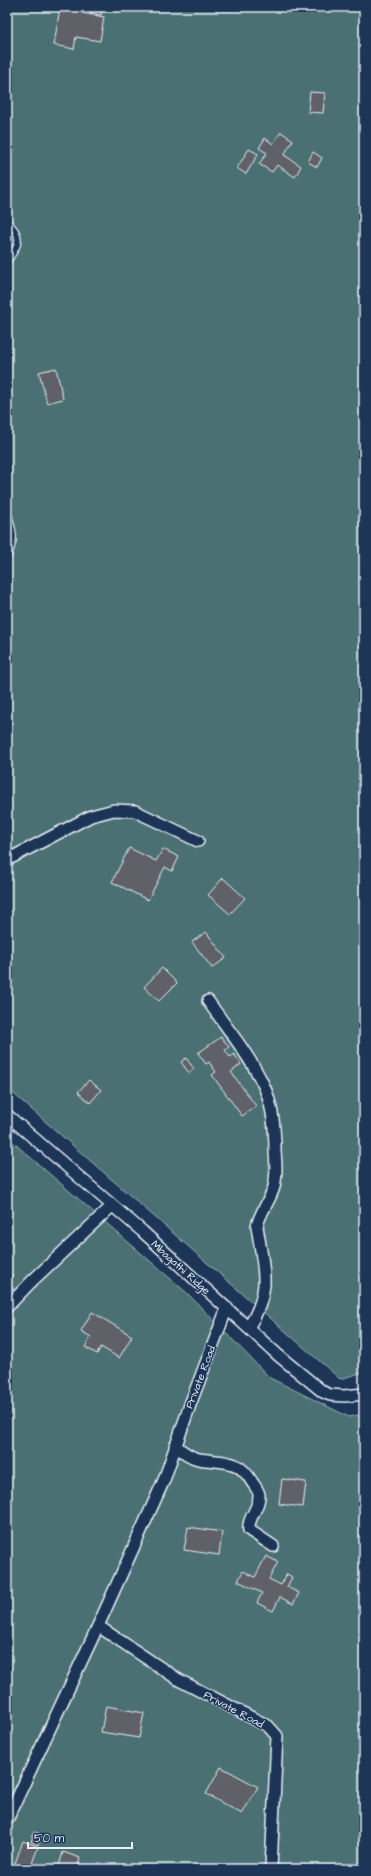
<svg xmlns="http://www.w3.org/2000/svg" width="371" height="1876" font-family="'Architects Daughter',sans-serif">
	<rect width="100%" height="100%" fill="#1d3557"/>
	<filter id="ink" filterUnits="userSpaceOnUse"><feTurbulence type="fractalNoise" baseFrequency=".025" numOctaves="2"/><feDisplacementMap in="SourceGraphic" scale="8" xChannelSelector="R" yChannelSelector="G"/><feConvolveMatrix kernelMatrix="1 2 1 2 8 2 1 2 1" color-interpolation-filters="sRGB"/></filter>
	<g filter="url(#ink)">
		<path fill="#4b7073" stroke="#9ab0b6" d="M7,7H364V1372L340,1379L7,1088Z
			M7,1137L187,1293L270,1378L349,1417L364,1414V1869H7Z"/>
		<path fill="#5e6168" stroke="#e8f1f8" d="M60,7L83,9L82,13L104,17L100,41L76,37L74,49L54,45Z
			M87,7H102L101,15L86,12Z
			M310,92L325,93L323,113L308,112Z
			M281,132L293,140L284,155L301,166L295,177L277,165L272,172L259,164L267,153L259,148L265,138L273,144Z
			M249,149L258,154L246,174L237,168Z
			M313,152L322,158L317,167L308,162Z
			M56,368L63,399L47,403L39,372Z
			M129,848L156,861L163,849L179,857L172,871L165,867L148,900L112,882Z
			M223,878L245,898L230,914L208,895Z
			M206,932L226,958L212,968L192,942Z
			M162,968L177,983L159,1001L144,987Z
			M221,1037L229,1047L225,1050L230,1057L234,1054L241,1064L231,1072L256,1106L242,1116L212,1075L216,1072L209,1062L206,1064L198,1053Z
			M186,1058L194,1069L189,1073L181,1062Z
			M89,1080L101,1090L90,1103L78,1092Z
			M7,1271L13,1276L7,1282Z
			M9,1284L17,1293L7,1303V1286Z
			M92,1312L132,1336L119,1358L101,1347L97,1354L85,1347L91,1337L81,1331Z
			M282,1479L306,1482L303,1507L279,1504Z
			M188,1527L222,1532L219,1555L184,1550Z
			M266,1556L278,1562L269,1579L281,1585L287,1574L292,1577L287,1587L299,1593L293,1604L280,1597L273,1611L257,1603L262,1593L238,1581L243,1571L255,1577Z
			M106,1706L144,1713L139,1738L101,1732Z
			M221,1767L258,1787L242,1814L206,1794Z
			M34,1832L42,1835L38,1845L31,1842Z
			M23,1841L38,1847L30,1869H13Z
			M63,1852L80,1858L77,1869H58Z"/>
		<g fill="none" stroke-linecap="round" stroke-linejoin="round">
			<defs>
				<path id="lane" d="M7,222C25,236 18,247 7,262
					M7,510C13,531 17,538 7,558"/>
				<path id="street" d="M7,860L91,816L114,810L135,811L198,841
					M208,1001C226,1027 248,1053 262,1082C273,1103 275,1128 275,1151C276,1163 277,1175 274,1187C270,1201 260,1212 257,1226C263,1268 273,1290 248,1328
					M7,1115L142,1231L279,1356L323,1392L330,1395L344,1396L364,1394
					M7,1307L32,1281L112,1206
					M175,1446C183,1451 190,1458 199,1459C224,1463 238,1458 252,1482C254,1485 259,1491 259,1495C260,1508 247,1518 249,1530L273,1546
					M98,1626L179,1680L268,1726L277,1736L271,1869
					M7,1820L98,1626L164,1480L191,1402L227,1308"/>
			</defs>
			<use href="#lane" stroke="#e8f1f8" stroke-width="8"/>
			<use href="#street" stroke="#e8f1f8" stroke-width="14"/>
			<use href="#lane" stroke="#1d3557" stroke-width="5.5"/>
			<use href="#street" stroke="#1d3557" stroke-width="11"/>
		</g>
	</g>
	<g text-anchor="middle" stroke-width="3" stroke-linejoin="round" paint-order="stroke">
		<g font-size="11" fill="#e8f1f8" stroke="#1d3557">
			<text transform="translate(181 1267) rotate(42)" y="4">Mbagathi Ridge</text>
			<text transform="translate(200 1377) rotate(-69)" y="4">Private Road</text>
			<text transform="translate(234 1709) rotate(28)" y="4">Private Road</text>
		</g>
	</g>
	<rect width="371" height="1876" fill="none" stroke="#1d3557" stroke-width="24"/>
	<rect x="12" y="12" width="347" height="1852" fill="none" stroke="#e8f1f8" stroke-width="1.5" filter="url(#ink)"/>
	<path d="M28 1842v6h104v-6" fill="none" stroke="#e8f1f8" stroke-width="2"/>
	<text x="34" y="1842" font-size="12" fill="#e8f1f8" stroke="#1d3557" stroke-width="3" paint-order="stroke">50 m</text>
</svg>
